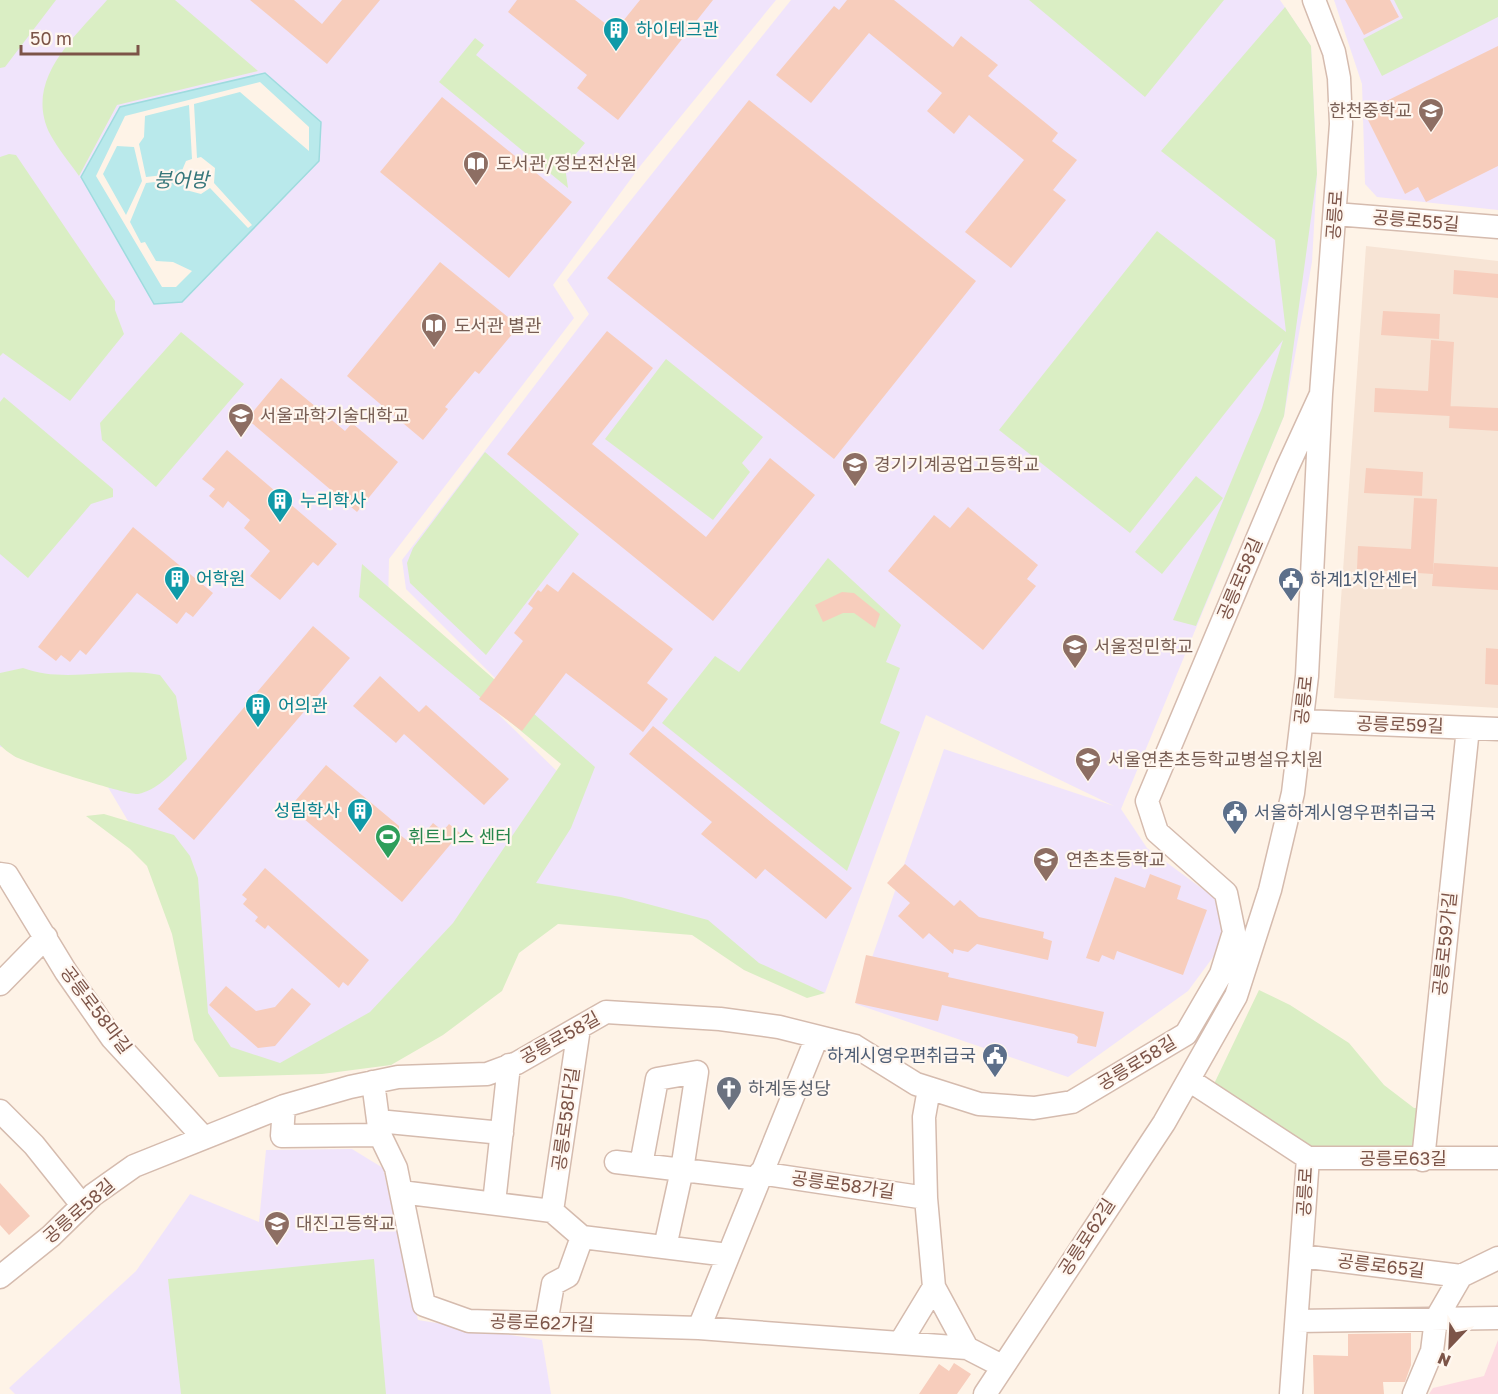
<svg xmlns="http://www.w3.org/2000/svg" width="1498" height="1394" font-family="'Golos Text','Noto Sans KR',sans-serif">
	<rect width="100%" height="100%" fill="#fef3e7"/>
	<path fill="#f7e4d5" d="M1366,246L1498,261V708L1334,698Z"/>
	<path fill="#f0e4fb" d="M0,0H776L641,165L553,285L574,318L389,559L388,607L564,778L397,1032L290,1073L236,1065L200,1030L160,875L99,772L19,747H0Z
		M791,0H1280L1311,46L1317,174L1312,262L1284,416L1121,809L1147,848L1242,918L1188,991L1068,1077L856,1004L944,749L1114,806L926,715L825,993L789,986L693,926L493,900L585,768L406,589L402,560L589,314L567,280Z
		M1334,0H1498V210L1377,197L1365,184L1362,84Z
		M352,1149L383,1168L418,1320L542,1340L551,1394H15L9,1388L136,1271L190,1194L259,1222L266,1150Z"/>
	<path fill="#fddae2" d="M1498,1340V1394H1429L1433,1388L1484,1376Z"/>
	<path fill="#daeec4" d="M0,0H56L5,67L0,68Z
		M107,0H175L258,71L117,105L79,176C70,163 58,149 50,134C23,80 75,37 107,0Z
		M1029,0H1224L1145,97Z
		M1394,0H1498V17L1382,76L1363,39L1403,18Z
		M1285,7L1311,46L1317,174L1284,416L1196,626L1173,620L1262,408L1283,340L1130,533L999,430L1157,231L1286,332L1275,240L1161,151Z
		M475,38L484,45L476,55L585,143L565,167L568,188L439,82Z
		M9,154L16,155L115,301V310L124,334L70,401L3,353L0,356V157Z
		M181,332L244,384L156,487L102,440L100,423Z
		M666,359L763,437L742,463L750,472L713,520L605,439Z
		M4,397L113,489V497L91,504L28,578L0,554V402Z
		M485,452L579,534L486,655L410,583L407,563L413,548Z
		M1196,476L1223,498L1162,574L1135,552Z
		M828,558L901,625L886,662L900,668L880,723L900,732L847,871L662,723L715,656L739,672Z
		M362,564L595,767L571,828L536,883L621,897L708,920L759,963L825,993L807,998L744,970L692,935L558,924L519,953L502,991L443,1035L391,1065L322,1074L219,1077L194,1040L172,934L147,866L130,849L86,816L104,814L174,835L190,856L198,878L208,1013L231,1047L280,1063L370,1012L453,923L561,764L359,597Z
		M23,668C65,684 115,666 160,675L176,696L187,759C173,772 158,790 138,794C131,796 25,763 14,756C9,753 4,749 0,745V673Z
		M1259,990L1290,1005L1349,1043L1384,1085L1414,1108H1423L1417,1154L1308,1151L1213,1086Z
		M374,1259L386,1394H181L168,1279Z"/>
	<path fill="#b9e9eb" stroke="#9edbde" stroke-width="1.5" d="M265,73L321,122L319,161L182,302L154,304L81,177L120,107Z"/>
	<path fill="#fef3e7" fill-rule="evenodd" d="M260,82L309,127V151L240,92L194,104L197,158L201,157L215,168L214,183L252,225L248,228L210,188L201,194L186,190L181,179L146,183L130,222L141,243L145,242L156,261L173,262L192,271L176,287H162L96,176L125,116ZM189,105L192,159L186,161L181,173L146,177L139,144L144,137L145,116ZM117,146L134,147L142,181L126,215L103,174Z"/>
	<path fill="#f7cdbc" d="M250,0H294L322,24L342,0H380L327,64Z
		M517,0H575L615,31L640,0H713L618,120L577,88L587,75L508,12Z
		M847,0H894L953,47L961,36L998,65L988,76L1058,133L1052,141L1077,160L1053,190L1066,200L1011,268L965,232L1024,160L969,115L954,134L927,111L942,93L869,33L811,103L776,75L834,6L839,10Z
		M1345,0H1390L1399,17L1364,35Z
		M1498,46V166L1426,202L1418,187L1405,194L1364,112Z
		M442,97L572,202L509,278L380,172Z
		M749,100L976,281L834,459L607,278Z
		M440,262L519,326L479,374L475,371L445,407L448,409L423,440L347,376Z
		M1454,270L1498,274V298L1453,294Z
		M1383,311L1440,314L1439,339L1381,335Z
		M607,331L653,368L592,444L706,537L770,458L815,495L713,621L507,454Z
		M1431,340L1454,342L1450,416L1374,412L1375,388L1428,391Z
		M281,378L345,431L352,423L398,462L357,512L247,419Z
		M1450,406L1498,408V431L1449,428Z
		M227,450L337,544L318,566L313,562L280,600L250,576L270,551L244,528L250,520L228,501L223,508L209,496L215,489L202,479Z
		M1366,468L1423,472L1422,496L1364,493Z
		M1414,498L1437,499L1433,574L1357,569L1358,546L1411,549Z
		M968,507L1038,565L1027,579L1036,586L983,650L888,571L934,515L950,528Z
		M133,527L213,593L193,617L186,612L177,624L137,593L86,655L80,650L70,662L61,655L56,661L38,647Z
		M1434,563L1498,567V590L1432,586Z
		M573,572L673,649L647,683L668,699L643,732L566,673L522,731L479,699L523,641L514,633L533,608L528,604L538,590L541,592L547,584L558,592Z
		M842,592L854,593L880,614L875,628L854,613H843L823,622L815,605Z
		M313,626L350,658L194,840L158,809Z
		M1486,648L1498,649V685L1485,684Z
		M380,676L419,712L426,705L509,779L484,805L404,734L396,743L353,706Z
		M653,726L852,888L826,919L765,869L756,879L701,834L712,822L629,754Z
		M326,765L399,826V834L414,846L433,823L443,831L449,824L460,833L402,902L290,807Z
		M905,864L954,906L960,900L979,917L1044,932L1043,938L1052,941L1048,960L977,944L968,952L954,949L953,954L929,933L923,939L898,916L910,903L887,883Z
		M265,868L369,960L348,986L343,982L339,988L268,925L265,929L255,921L258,917L243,904L247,899L242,895Z
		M1150,874L1181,886L1177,899L1207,910L1183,975L1117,951L1114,960L1102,955L1099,962L1086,958L1115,877L1145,888Z
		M866,955L949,973L948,977L1104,1012L1096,1047L1077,1043L1078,1037L1074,1034L942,1005L938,1021L855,1003Z
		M226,986L256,1011L275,1007L292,988L311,1004L275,1046L258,1048L209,1005Z
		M0,1183L30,1216L9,1235L0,1225Z
		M1411,1333V1365L1405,1382H1383L1384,1394H1314L1313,1355L1348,1356V1334Z
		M954,1363L971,1374L957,1394H919L939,1364L949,1371Z"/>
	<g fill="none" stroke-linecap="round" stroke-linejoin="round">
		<defs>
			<path id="minor" d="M1335,214L1498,227
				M1302,721L1498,729
				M0,874L7,875L66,972L112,1038L204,1138
				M0,984L46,937
				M1189,1080L1308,1158L1291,1394
				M373,1082L380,1135
				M284,1106L282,1136L380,1135L396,1168L424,1305L469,1321L699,1328L967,1348L1002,1366
				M0,1111L34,1145L82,1205
				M378,1121L502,1133
				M1308,1158H1498
				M1423,1160L1468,728
				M616,1162L758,1179
				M641,1165L657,1079L697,1072L682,1170L665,1247
				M760,1173L926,1198
				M401,1192L552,1211L582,1237
				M494,1203L509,1065
				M552,1211L579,1028
				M582,1237L728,1255
				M1301,1256L1461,1276
				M0,1277L51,1236L93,1195L134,1166L284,1106L350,1087L398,1077L487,1074L517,1063L606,1012L720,1019L779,1027L855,1046L916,1084L979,1104L1034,1108L1072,1102L1186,1034L1221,974L1234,932L1226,893L1157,832L1147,801L1287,468L1321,394
				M934,1287L967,1348
				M1297,1321L1498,1318
				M546,1323L553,1284L568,1276L582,1237
				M699,1328L817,1037
				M900,1343L934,1287L926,1198L924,1117L929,1089
				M985,1394L1164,1123L1236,996L1270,890L1293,793L1307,676L1321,394L1341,124L1339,78L1334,52L1314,0
				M1414,1394L1432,1351L1436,1319L1461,1276L1498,1258"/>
		</defs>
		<use href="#minor" stroke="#d5bbae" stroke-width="25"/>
		<use href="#minor" stroke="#fff" stroke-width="22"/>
	</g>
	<defs>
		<symbol id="building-pin" viewBox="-11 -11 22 30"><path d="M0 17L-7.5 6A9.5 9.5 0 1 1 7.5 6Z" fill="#0f9aa8" stroke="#fff7f0"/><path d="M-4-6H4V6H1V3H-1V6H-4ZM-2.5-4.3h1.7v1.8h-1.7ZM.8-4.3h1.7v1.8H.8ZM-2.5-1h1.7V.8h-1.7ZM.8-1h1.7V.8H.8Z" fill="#fff"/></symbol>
		<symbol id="school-pin" viewBox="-11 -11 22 30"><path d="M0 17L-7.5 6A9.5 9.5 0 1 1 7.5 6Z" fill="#8d6e63" stroke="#fff7f0"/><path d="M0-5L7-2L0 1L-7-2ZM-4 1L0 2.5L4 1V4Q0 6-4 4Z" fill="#fff"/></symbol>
		<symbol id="library-pin" viewBox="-11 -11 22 30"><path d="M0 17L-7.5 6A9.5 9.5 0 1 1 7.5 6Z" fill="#8d6e63" stroke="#fff7f0"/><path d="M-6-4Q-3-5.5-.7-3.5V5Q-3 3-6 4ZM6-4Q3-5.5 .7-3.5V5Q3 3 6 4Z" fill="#fff"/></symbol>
		<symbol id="university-pin" viewBox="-11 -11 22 30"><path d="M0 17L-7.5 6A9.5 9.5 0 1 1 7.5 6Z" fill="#8d6e63" stroke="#fff7f0"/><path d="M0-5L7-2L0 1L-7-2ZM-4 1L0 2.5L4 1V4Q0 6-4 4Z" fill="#fff"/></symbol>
		<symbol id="civic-pin" viewBox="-11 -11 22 30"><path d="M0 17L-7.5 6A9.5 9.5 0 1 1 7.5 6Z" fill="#5c6f8a" stroke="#fff7f0"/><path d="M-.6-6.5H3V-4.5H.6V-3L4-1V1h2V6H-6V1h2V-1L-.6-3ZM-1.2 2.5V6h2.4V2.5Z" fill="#fff"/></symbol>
		<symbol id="stadium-pin" viewBox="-11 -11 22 30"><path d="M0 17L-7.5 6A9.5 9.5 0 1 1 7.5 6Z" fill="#2e9e5b" stroke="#fff7f0"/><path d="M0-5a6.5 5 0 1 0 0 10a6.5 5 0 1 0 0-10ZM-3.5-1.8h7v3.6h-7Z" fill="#fff"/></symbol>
		<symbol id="church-pin" viewBox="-11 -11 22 30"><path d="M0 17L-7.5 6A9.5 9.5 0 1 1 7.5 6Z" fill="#6b7280" stroke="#fff7f0"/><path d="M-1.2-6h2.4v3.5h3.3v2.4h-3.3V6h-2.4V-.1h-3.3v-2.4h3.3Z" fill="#fff"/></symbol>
	</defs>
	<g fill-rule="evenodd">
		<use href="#building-pin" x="601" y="15" width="30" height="40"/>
		<use href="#school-pin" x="1416" y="96" width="30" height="40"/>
		<use href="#library-pin" x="461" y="149" width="30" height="40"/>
		<use href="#library-pin" x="419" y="311" width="30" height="40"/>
		<use href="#university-pin" x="226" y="401" width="30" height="40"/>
		<use href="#school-pin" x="840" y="450" width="30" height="40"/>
		<use href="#building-pin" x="265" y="486" width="30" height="40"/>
		<use href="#building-pin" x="162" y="564" width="30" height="40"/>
		<use href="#civic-pin" x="1276" y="565" width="30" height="40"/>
		<use href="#school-pin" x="1060" y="632" width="30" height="40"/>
		<use href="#building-pin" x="243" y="691" width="30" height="40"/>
		<use href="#school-pin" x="1073" y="745" width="30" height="40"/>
		<use href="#building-pin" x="345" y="796" width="30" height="40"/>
		<use href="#civic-pin" x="1220" y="798" width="30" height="40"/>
		<use href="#stadium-pin" x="373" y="822" width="30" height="40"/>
		<use href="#school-pin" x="1031" y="845" width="30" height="40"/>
		<use href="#civic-pin" x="980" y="1041" width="30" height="40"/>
		<use href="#church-pin" x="714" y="1074" width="30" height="40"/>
		<use href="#school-pin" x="262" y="1209" width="30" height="40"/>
	</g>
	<g text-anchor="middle" stroke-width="4.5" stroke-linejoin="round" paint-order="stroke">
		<g font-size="18" fill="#0d838f" stroke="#fff7f0" text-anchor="start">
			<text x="636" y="36">하이테크관</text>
			<text x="300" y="507">누리학사</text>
			<text x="196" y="585">어학원</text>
			<text x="278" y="712">어의관</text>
			<text x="340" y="817" text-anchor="end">성림학사</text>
		</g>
		<g font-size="18" fill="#785e54" stroke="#fff7f0" text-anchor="start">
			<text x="1412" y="117" text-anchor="end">한천중학교</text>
			<text x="496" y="170">도서관/정보전산원</text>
			<text x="454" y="332">도서관 별관</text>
			<text x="260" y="422">서울과학기술대학교</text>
			<text x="874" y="471">경기기계공업고등학교</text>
			<text x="1094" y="653">서울정민학교</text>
			<text x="1108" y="766">서울연촌초등학교병설유치원</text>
			<text x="1066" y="866">연촌초등학교</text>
			<text x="296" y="1230">대진고등학교</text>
		</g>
		<g font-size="18" fill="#7c5448" stroke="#fff7f0">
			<text transform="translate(1335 215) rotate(-86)" y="6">공릉로</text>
			<text transform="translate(1416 221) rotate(5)" y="6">공릉로55길</text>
			<text transform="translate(1240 579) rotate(-67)" y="6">공릉로58길</text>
			<text transform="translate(1304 700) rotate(-84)" y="6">공릉로</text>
			<text transform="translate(1400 725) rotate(2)" y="6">공릉로59길</text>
			<text transform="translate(1445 944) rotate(-84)" y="6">공릉로59가길</text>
			<text transform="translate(96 1010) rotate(53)" y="6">공릉로58마길</text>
			<text transform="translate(560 1038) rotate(-29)" y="6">공릉로58길</text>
			<text transform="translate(1137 1063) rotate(-31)" y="6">공릉로58길</text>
			<text transform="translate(566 1119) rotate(-82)" y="6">공릉로58다길</text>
			<text x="1403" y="1165">공릉로63길</text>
			<text transform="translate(843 1185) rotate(8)" y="6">공릉로58가길</text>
			<text transform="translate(1305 1192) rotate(-87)" y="6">공릉로</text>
			<text transform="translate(79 1211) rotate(-41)" y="6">공릉로58길</text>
			<text transform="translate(1087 1237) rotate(-57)" y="6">공릉로62길</text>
			<text transform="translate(1381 1266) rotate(7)" y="6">공릉로65길</text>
			<text transform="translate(542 1323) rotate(2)" y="6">공릉로62가길</text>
		</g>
		<g font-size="18" fill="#4e5e75" stroke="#fff7f0" text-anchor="start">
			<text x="1310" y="586">하계1치안센터</text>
			<text x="1254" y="819">서울하계시영우편취급국</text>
			<text x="976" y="1062" text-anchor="end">하계시영우편취급국</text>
		</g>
		<g font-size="18" fill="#27864d" stroke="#fff7f0" text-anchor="start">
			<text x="408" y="843">휘트니스 센터</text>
		</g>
		<g font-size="18" fill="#5b616d" stroke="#fff7f0" text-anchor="start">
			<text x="748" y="1095">하계동성당</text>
		</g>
		<g font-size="20" font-style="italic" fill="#37777b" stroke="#fff7f0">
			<text x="181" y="187">붕어방</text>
		</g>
	</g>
	<g transform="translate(1450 1346) rotate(203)" stroke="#fff7f0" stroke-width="4.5" paint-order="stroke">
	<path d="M0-4.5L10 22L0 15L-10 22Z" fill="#7c5448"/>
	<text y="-9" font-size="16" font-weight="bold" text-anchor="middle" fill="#7c5448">N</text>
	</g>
	<path d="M21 45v9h117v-9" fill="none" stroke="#7c5448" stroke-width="3"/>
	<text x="30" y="45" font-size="18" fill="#7c5448" stroke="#fff7f0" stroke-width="4.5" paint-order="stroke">50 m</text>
</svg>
